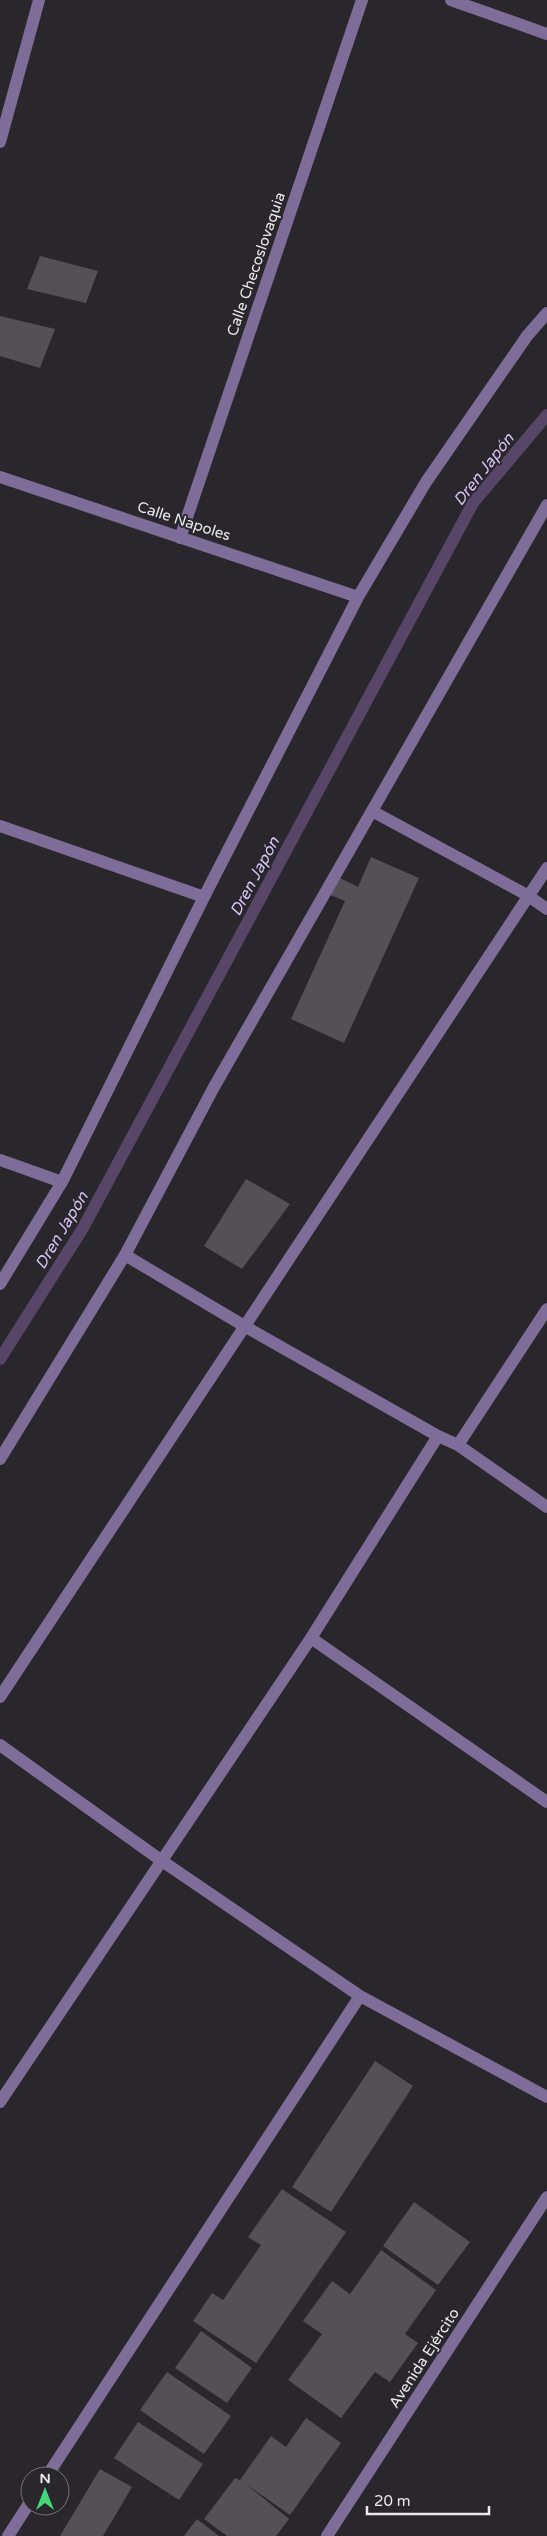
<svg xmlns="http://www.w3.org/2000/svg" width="547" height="2536" font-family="'Varela Round',sans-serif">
	<rect width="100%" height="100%" fill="#29272b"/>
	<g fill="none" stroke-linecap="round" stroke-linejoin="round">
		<path stroke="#574668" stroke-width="12" d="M0,1359L83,1228L473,503L547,415"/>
	</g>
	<path fill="#535156" d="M40,256L98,271L86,303L27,289Z
		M0,316L55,329L40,368L0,356Z
		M371,857L419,878L344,1043L291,1019L345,901L328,894L336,876L358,887Z
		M246,1179L290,1204L242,1269L204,1246Z
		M375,2061L413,2086L331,2212L292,2187Z
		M282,2189L346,2232L256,2363L193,2321L212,2293L223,2300L261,2245L248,2237Z
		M414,2202L470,2242L438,2285L383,2246Z
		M381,2250L436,2290L405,2334L418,2343L390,2382L375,2372L341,2418L288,2380L322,2334L303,2321L332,2281L350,2294Z
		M201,2331L252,2368L227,2403L175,2368Z
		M167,2372L231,2416L204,2454L140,2410Z
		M306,2418L341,2443L290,2515L246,2484L289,2519L276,2536H227L204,2519L235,2478L240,2480L271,2436L286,2447Z
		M138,2422L203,2464L179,2500L114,2458Z
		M100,2469L132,2487L103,2536H60Z
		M197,2519L219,2536H184Z"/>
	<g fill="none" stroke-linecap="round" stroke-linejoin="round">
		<path stroke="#7e6d99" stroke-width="12" d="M451,0L547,34
			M0,142L39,0
			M0,477L358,597
			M180,538L362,0
			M372,811L527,895L547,909
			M0,826L204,897
			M0,1160L62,1182
			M125,1255L246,1327L438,1436L458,1445L547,1507
			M0,1284L62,1182L204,897L358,597L426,482L527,336L547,313
			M458,1445L547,1309
			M0,1459L125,1255L214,1087L547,505
			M311,1638L547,1802
			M0,1697L547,868
			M0,1745L162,1861L360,1996L547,2097
			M0,2102L311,1638L438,1436
			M47,2476L360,1996
			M8,2536L30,2502
			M327,2536L547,2197"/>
	</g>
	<g text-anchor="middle" stroke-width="4" stroke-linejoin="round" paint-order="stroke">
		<g font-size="15" fill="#e9e8eb" stroke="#29272b">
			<text transform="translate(256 264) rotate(-71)" y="5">Calle Checoslovaquia</text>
			<text transform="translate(184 521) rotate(18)" y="5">Calle Napoles</text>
			<text transform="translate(424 2358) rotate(-57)" y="5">Avenida Ejército</text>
		</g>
		<g font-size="16" font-style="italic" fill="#d7c3f8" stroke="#29272b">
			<text transform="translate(483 469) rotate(-52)" y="6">Dren Japón</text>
			<text transform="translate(254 876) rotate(-62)" y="6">Dren Japón</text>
			<text transform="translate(61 1230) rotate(-59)" y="6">Dren Japón</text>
		</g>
	</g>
	<g transform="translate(45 2491)"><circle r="24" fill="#29272b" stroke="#767478"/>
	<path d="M0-4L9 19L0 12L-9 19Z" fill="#42d77b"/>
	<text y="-8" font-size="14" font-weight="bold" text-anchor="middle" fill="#e9e8eb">N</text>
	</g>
	<path d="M367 2506v8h122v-8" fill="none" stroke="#e9e8eb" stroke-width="2.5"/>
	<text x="374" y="2506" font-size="15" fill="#e9e8eb" stroke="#29272b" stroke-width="4" paint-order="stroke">20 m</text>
</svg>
